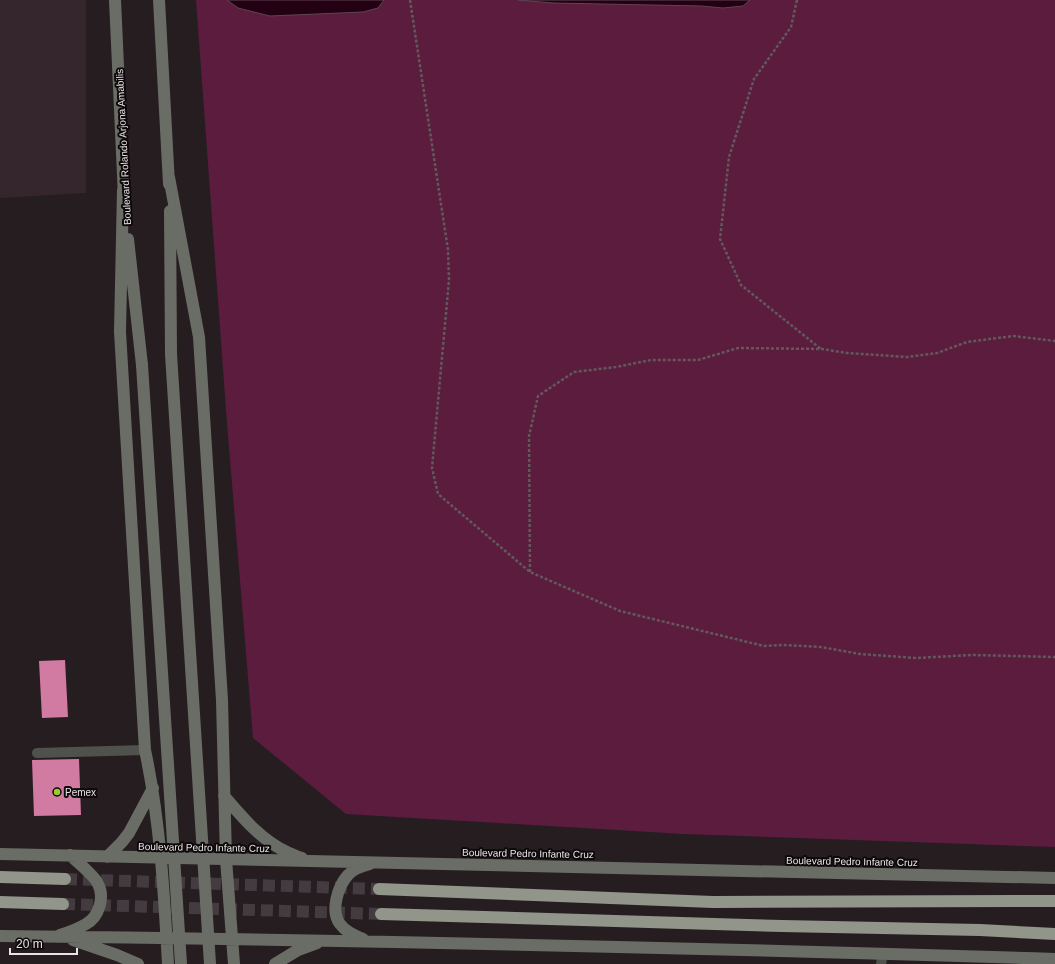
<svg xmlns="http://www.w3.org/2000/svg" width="1055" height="964" font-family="Arial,sans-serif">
	<rect width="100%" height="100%" fill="#261d21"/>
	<path fill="#35252c" d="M0,0H86V193L0,198Z"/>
	<path fill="#5b1c3d" d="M196,0H1055V847L683,834L346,814L253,738L227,423Z"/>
	<path fill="#240013" stroke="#5f4452" d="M227,0H384L378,8L363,12L270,16L238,8Z
		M518,0H750L743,6L723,8L701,6L553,3Z"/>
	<path fill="#d17aa2" d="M65,660L68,717L42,718L39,661Z
		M79,759L81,815L34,816L32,760Z"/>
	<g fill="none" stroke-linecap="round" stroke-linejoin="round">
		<path stroke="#433b3f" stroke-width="12" stroke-dasharray="12 6" stroke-linecap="butt" d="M65,879L379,889
			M63,904L381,914"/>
		<path stroke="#62595d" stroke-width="2.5" stroke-dasharray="3 2" stroke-linecap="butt" d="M410,0L448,250L449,280L432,468L438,494L530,572L620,611L764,646L783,645L821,647L860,654L916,658L972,655L1055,657
			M797,0L791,27L754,79L729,157L720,239L741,285L821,349
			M530,572L529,436L538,396L574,372L616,367L651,360H698L738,348L822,349L847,353L907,357L937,353L967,342L1013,336L1055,341"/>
		<path stroke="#4f514d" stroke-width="10" d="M37,753L145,750
			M881,964L883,954"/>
		<path stroke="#6a6d65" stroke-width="12" d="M115,0L124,197
			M159,0L169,184
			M169,177L199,337L222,700L226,859L234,964
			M123,190L120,332L145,750C160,820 164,892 168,964
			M170,211L171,354
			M128,239L142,365
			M224,796C243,818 261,840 287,852C292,854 297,857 302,858
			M0,854L1055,878
			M107,857L122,842L129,833L153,788
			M60,935C69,932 78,929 86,924C99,917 105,897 98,884C95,876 77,862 70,855
			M0,936C352,940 703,948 1055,959
			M363,939C354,935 346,932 340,924C330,911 338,886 348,875C353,869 362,866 370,864
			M73,940L117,955L138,964
			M275,964L298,950L317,943"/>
		<path stroke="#91958a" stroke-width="12" d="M0,877L65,879
			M379,889L713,902L1055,901
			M0,902L63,904
			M381,914L782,926L980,930L1055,934"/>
		<path stroke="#6a6d65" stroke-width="12" d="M171,354L210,964
			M142,365L181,964"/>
	</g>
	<circle fill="#9dca2f" stroke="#0d080a" stroke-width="1.5" cx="57" cy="792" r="4"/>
	<g text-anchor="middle" stroke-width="4" stroke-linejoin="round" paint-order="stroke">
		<g font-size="10" fill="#eae3e6" stroke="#0d080a">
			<text transform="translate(123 147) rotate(-93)" y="4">Boulevard Rolando Arjona Amabilis</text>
			<text transform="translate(204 847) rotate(1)" y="4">Boulevard Pedro Infante Cruz</text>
			<text transform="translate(528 853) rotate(1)" y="4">Boulevard Pedro Infante Cruz</text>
			<text transform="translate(852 861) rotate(1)" y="4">Boulevard Pedro Infante Cruz</text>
		</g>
		<g font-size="10" fill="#eae3e6" stroke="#0d080a" text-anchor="start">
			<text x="65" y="796">Pemex</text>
		</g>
	</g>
	<path d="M10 948v6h67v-6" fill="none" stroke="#eae3e6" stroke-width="2"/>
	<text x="16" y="948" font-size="12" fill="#eae3e6" stroke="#0d080a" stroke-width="3" paint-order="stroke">20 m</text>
</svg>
